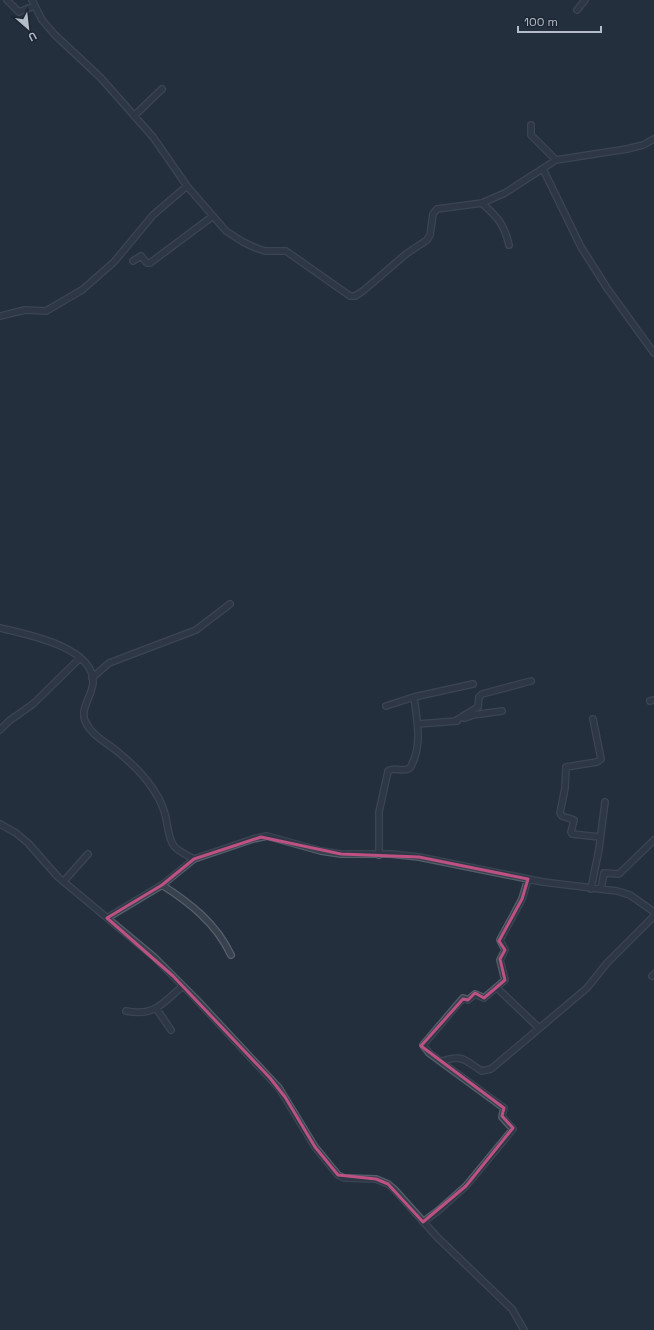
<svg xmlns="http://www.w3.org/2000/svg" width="654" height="1330" font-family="'Space Grotesk',sans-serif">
	<rect width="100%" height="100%" fill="#242f3e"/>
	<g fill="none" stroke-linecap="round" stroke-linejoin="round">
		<defs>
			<path id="minor" d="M7,0L19,12L34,6
				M32,0L42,20L55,35L100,77L153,137L187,186L226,231L243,242L256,248L265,251H286L350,296H355L363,291L406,254L427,240L430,235L433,214L437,209L482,203L505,193L556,160L627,149L643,145L654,139
				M577,10L585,0
				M134,116L162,89
				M531,125V135L556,160
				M543,169L581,247L607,288L654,353
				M482,203C497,217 504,223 509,245
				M133,261L141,256L147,263H150L213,216
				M0,316L25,310L46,311L82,290L114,262L153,215L187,186
				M0,628C26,634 95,647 93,683C92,696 80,708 85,721C92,736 106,742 118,752C129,761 139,770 148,782C154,790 161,800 164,811C168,821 167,837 174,846C179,852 187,855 194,859
				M92,678L109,663L196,630L230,604
				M650,701L654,700
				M386,706L414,697L473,684
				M465,718L473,715L502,711
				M593,719L601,759L597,762L566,767L565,788L560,813L562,816L574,820L571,832L572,834L600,837
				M455,721L478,707L479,697L482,694L531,681
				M418,724L457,721
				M0,730L9,721L33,704L80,658
				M0,824L16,833L28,843L58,877L154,957L196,999L279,1088L315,1147L338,1175L344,1178L376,1179L388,1184L394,1189L437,1237L512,1309L524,1330
				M379,855V812L388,771C394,766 403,773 410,768C423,746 417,721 414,697
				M64,881L88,854
				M162,885C190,903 216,923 231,955
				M591,889L599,849L605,802
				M601,889L604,873L619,874L654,840
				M107,918L162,885L194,859L253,839L267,836L321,851L341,854H391L419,857L543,882L617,891L630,895L654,912
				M652,976L654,974
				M497,988L539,1028
				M156,1008L171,1030
				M126,1011C155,1017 162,1003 183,986
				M442,1061C464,1054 465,1061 482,1071L491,1069L587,988L607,963L654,916
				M423,1222L439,1210L466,1186L513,1129L502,1117L504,1108L429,1053L423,1045L463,998L468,1000L475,994L484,998L505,980L500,960L505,950L500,940L522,899L528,879"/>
		</defs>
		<use href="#minor" stroke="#565f6c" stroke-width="8"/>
		<use href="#minor" stroke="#38414e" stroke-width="5.5"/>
	</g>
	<path d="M0 0H654V1330H0ZM261,837L341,854L419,857L528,879L522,899L499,941L505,950L500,959L505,980L484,998L475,993L468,1000L463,999L421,1046L504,1108L502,1116L513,1128L466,1186L423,1222L388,1184L376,1179L338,1175L315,1147L285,1097L270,1078L173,976L107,918L162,885L194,859Z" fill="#242f3e" fill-opacity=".55" fill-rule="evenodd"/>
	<path fill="none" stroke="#bd5182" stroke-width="3" stroke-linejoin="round" d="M261,837L341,854L419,857L528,879L522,899L499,941L505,950L500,959L505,980L484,998L475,993L468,1000L463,999L421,1046L504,1108L502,1116L513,1128L466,1186L423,1222L388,1184L376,1179L338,1175L315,1147L285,1097L270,1078L173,976L107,918L162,885L194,859Z"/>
	<g transform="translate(28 28) rotate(152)" stroke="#1d2633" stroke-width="3" paint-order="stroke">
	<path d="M0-3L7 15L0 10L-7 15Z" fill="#b4bcc9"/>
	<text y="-6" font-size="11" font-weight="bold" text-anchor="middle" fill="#b4bcc9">U</text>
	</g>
	<path d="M518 26v6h83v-6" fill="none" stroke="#b4bcc9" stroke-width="2"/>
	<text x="524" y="26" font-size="12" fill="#b4bcc9" stroke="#1d2633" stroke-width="3" paint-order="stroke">100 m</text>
</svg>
